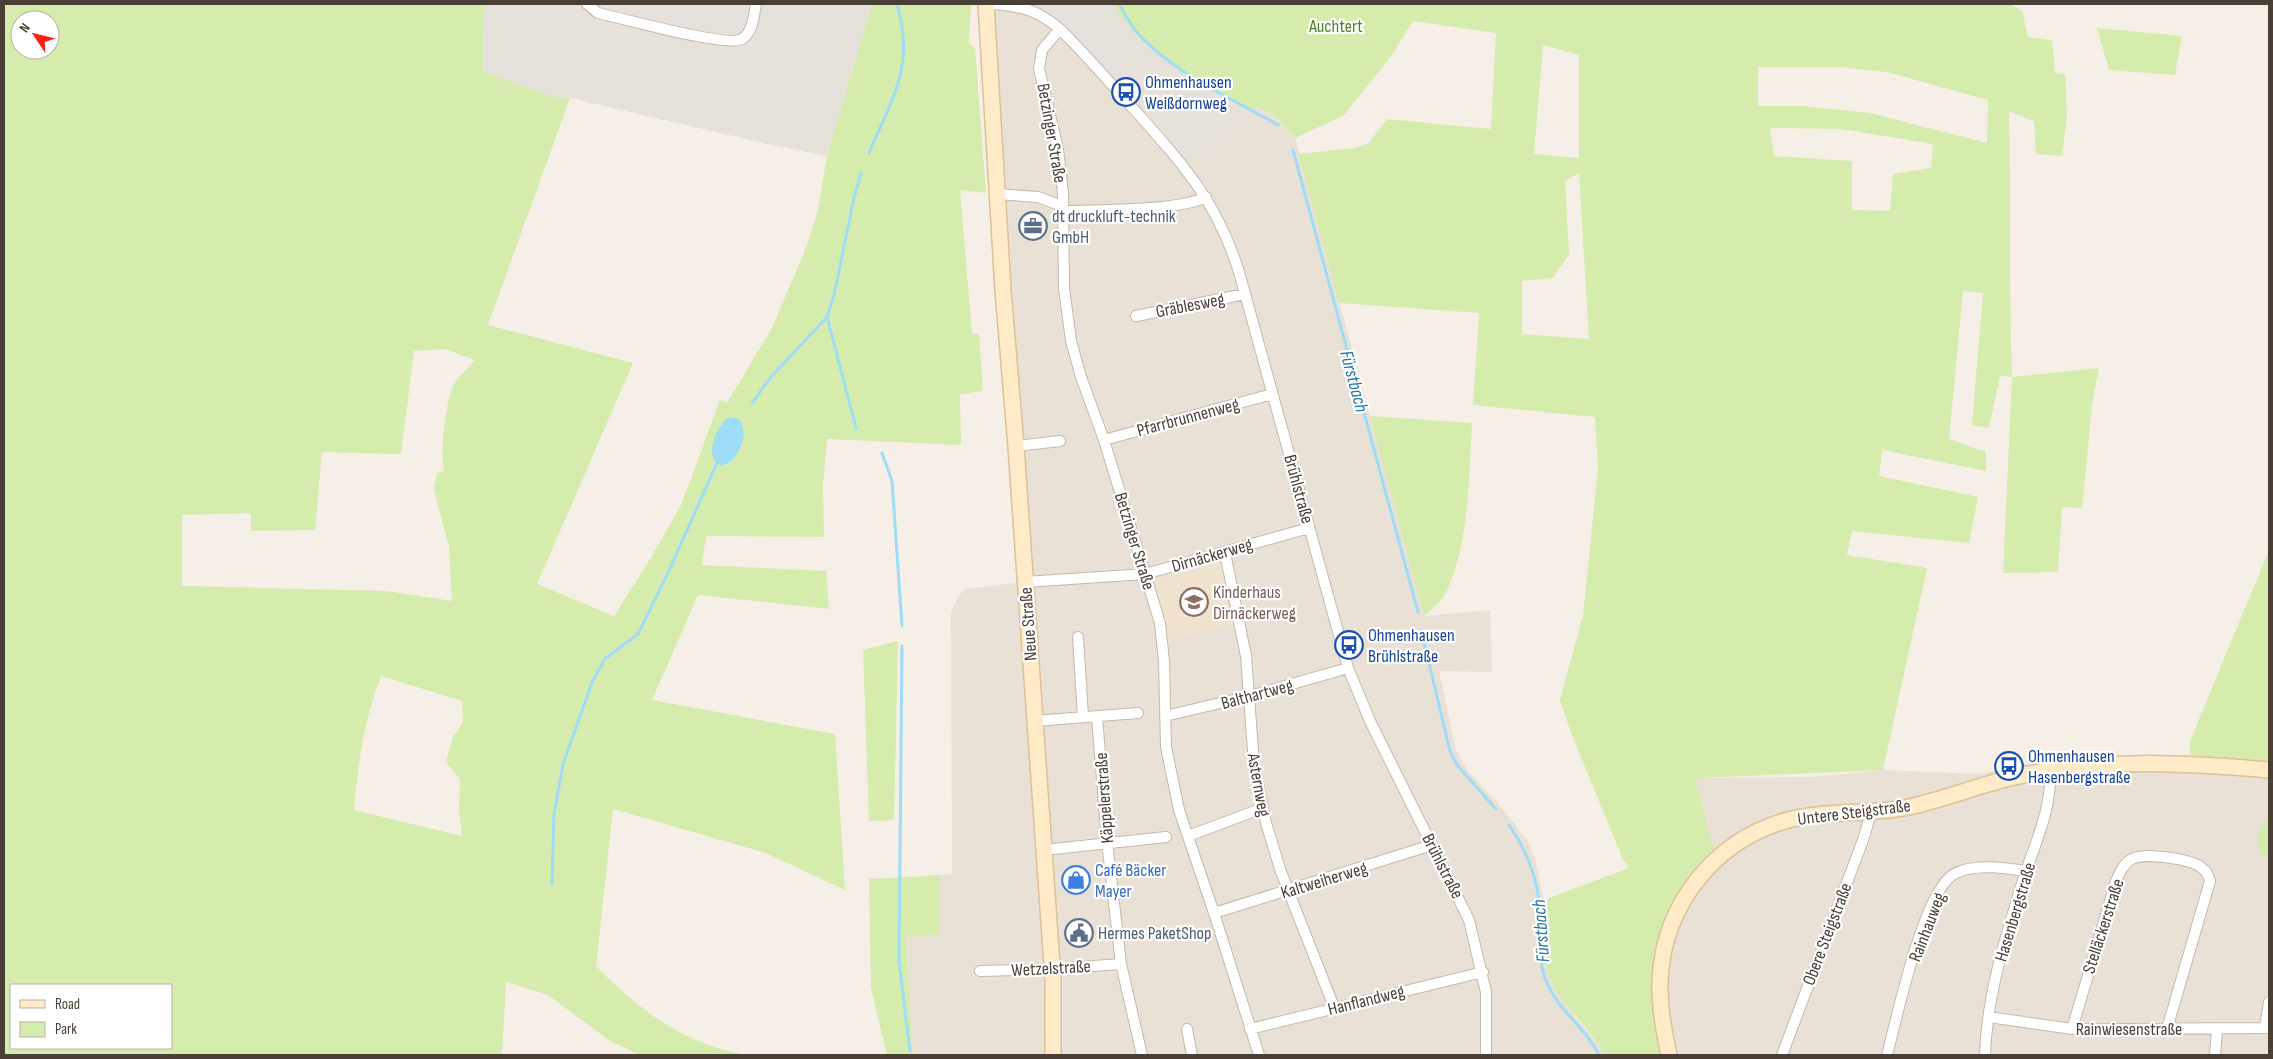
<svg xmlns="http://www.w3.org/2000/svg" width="2273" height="1059" font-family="'Sofia Sans Condensed',sans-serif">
	<rect width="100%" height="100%" fill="#f5efe7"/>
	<path fill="#e9e1d5" d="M986,4L1029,9L1213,146L1257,106L1274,115L1295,138L1424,616L1490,610L1492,672L1439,671L1456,750L1468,771L1497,802L1528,841L1535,859L1544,900L1543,948L1551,980L1568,1008L1595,1040L1604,1055H913L906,937L938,935L940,875L952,874L951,612L959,596L964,589L1024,582Z
		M2046,759L2050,770H2269V1055H1667L1657,969L1717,850L1711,840L1695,778L1812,777L1883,770L1980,774Z"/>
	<path fill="#e7e1dc" d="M487,4H872L827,156L767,144L570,98L555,97L483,72L484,11Z
		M1028,4H1113L1121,14L1189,78L1251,112L1213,146L1183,165L1095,66L1029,9Z"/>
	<path fill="#efe3d0" d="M1219,561L1233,625L1169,640L1155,579Z"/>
	<path fill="#d6ecad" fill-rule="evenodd" d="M4,4H487L484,11L483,72L555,97L570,98L488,325L633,363L537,584L614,616L650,559L681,505L720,400L727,403L773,326L807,245L818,210L827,156L872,4H971L969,43L975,48L986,193L960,190L972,333L979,334L983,391L960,394L961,445L827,439L823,486L824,537L706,536L702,565L826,571L829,609L698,595L652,700L835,734L845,890L766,853L613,809L596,966C627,998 663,1028 706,1044C719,1049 734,1052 747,1055H640L610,1041L548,995L506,982L502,1055H4ZM20,20H50V50H20ZM446,349L474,360C469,368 461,374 456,381C445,397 440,453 444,471L437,473L434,490L449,547L452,601L387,591L182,586V515L251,513V531L315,530L322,452L401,454L414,351ZM381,676L462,701L463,722L452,739L446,762L460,779L459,810L462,836L354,810C358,763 364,720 381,676ZM11,985H171V1048H11Z
		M1113,4H2010L2022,11L2028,37L2052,40L2055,73L2065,74L2067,115L2062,156L2036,154L2034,121L2009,111C2011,200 2009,288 2012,377L2099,368L2092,405L2082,508L2062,507L2058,572L2003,573L2012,377L2000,376L1989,428L1972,425L1983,293L1963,291L1949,439L1986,452V471L1882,450L1879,476L1978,497L1969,543L1852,531L1847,555L1927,568L1883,770L1695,778L1711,840L1717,850L1668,920L1667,1055H1604C1590,1025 1559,1006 1548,973C1540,950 1546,925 1544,900L1629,868L1623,860L1570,730L1560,700L1583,615L1598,469L1595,417L1473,405L1479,313L1339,303L1299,154L1355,148L1368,144L1387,119L1491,129L1496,33L1413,21L1390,58L1343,116L1295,138L1274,115L1257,106L1251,112C1207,88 1165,66 1131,29C1124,22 1119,12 1113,4ZM1543,45L1579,55V158L1534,154ZM1758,67H1839L1887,72L1988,100L1987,143L1870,113L1802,106H1758ZM1770,128L1841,129L1933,144L1931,168L1893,174L1890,211L1852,210V161L1774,156ZM1579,173L1589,339L1522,334V281L1553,278L1569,254L1565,181Z
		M2097,28L2182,36L2175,75L2109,70Z
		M1370,416L1472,423C1469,474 1469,550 1445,594C1441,602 1431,610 1424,616Z
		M2269,550V763L2190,755V741Z
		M898,641L894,820L869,821L863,650Z
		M2269,814V857L2260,856L2257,836Z
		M940,875L939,935L906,937L913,1055H887L871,988L869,879Z"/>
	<path fill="#9fdcf6" d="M733,417L740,420C745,431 745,439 739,450C720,485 696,452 727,418Z"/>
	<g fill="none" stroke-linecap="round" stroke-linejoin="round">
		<path stroke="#9fdcf6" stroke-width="3" d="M1119,4C1124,12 1129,22 1135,30C1170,72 1231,98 1278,125
			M1293,150L1418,612
			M869,153C893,96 915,67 897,4
			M827,317L856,428
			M752,403L771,377L827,317L834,295L854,198L861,173
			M882,453L892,481L902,626
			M1421,630L1450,751L1457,765L1496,809
			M902,646L899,961L910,1051
			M1509,825C1525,848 1536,874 1539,902C1543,928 1536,952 1545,978C1556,1010 1586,1027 1599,1055
			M552,884L554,814L563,764L593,680L605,659L638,634L668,573L717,463"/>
		<defs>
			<path id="street" d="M587,4L598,13C621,18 728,48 742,39C753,32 754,15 756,4
				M995,4C1024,7 1037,10 1060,29C1088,57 1114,87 1140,116C1186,168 1218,204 1239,272L1348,668L1370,721L1469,920L1486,992V1055
				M1060,29L1042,50L1039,69L1058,149L1063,193L1064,288L1071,341L1081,377L1104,440L1160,623L1164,661L1166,747L1179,810L1214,913L1259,1055
				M997,194L1038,197L1062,206
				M1063,211C1097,210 1179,211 1206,197
				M1136,316L1245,294
				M1104,440L1272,394
				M1016,446L1060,441
				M1225,553L1246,656L1254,764L1266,823L1281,872L1334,1007
				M1025,582L1145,574L1309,528
				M1078,637L1083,717
				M1165,716L1250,696L1348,668
				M1097,717L1107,842L1121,964L1142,1055
				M1034,721L1138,713
				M1188,836L1263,808
				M1044,850L1166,837
				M1214,913L1432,845
				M980,971L1052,969L1121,964
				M1989,1017L2072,1029L2269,1028
				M2265,1027L2269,1002
				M1187,1029L1192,1055
				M1250,1029L1483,972
				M2072,1029L2116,881C2120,872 2124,863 2132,859C2144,852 2192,859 2202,868C2207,871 2208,875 2210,881L2167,1029
				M1782,1055L1863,840L1871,813
				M1887,1055C1897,1018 1923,892 1954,874C1973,863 2006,868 2026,871
				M1985,1055C1987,994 2006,935 2024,877C2036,841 2052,808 2050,770
				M2215,1055L2217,1029"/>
			<path id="secondary" d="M986,4L1003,290L1016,446L1053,980V1055
				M1669,1055C1664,1031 1659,1006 1660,981C1663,904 1716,838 1792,819C1830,810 1870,815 1909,807C1946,799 1981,784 2019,776C2103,758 2185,763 2269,770"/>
		</defs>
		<use href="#street" stroke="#c4b9ac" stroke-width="12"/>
		<use href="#secondary" stroke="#dcc295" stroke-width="18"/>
		<use href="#street" stroke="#fff" stroke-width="10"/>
		<use href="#secondary" stroke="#ffebc7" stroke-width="15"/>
	</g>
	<defs>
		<symbol id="bus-ring" viewBox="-11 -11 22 22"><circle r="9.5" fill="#fff" stroke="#1a4fb4" stroke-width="1.5"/><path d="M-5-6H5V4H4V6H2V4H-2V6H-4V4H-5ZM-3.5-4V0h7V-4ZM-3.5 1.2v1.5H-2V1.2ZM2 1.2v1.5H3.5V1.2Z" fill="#1a4fb4"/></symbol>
		<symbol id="office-ring" viewBox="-11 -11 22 22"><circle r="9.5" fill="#fff" stroke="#5c6f8a" stroke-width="1.5"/><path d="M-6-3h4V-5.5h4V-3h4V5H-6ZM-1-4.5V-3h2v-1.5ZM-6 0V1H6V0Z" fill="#5c6f8a"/></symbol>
		<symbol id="school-ring" viewBox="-11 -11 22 22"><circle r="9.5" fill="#fff" stroke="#8d6e63" stroke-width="1.5"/><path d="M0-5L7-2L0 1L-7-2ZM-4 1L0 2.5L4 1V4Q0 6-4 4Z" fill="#8d6e63"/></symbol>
		<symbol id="shop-ring" viewBox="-11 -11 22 22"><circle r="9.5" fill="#fff" stroke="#3f7fe0" stroke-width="1.5"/><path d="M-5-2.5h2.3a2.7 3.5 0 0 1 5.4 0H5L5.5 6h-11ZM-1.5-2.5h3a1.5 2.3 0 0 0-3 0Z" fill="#3f7fe0"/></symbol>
		<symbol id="civic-ring" viewBox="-11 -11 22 22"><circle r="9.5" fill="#fff" stroke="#5c6f8a" stroke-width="1.5"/><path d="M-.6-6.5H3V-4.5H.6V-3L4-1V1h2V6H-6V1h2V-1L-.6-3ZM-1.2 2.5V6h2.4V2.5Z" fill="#5c6f8a"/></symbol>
	</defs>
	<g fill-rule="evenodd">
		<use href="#bus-ring" x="1110" y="76" width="32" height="32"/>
		<use href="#office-ring" x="1017" y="210" width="32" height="32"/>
		<use href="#school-ring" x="1178" y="586" width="32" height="32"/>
		<use href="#bus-ring" x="1333" y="629" width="32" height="32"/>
		<use href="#bus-ring" x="1993" y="750" width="32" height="32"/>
		<use href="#shop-ring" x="1060" y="864" width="32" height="32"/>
		<use href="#civic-ring" x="1063" y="917" width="32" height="32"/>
	</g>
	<g text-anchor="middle" stroke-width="4.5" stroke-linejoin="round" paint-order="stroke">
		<g font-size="18" fill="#508023" stroke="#fff">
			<text x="1336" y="32">Auchtert</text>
		</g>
		<g font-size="18" fill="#164399" stroke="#fff" text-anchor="start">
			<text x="1145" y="88">Ohmenhausen<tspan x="1145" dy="21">Weißdornweg</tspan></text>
			<text x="1368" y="641">Ohmenhausen<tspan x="1368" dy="21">Brühlstraße</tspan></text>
			<text x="2028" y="762">Ohmenhausen<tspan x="2028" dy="21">Hasenbergstraße</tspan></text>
		</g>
		<g font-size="18" fill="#493f35" stroke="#fff">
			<text transform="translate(1052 133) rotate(80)" y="6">Betzinger Straße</text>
			<text transform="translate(1190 305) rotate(-11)" y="6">Gräblesweg</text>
			<text transform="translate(1188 417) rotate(-15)" y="6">Pfarrbrunnenweg</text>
			<text transform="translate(1299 489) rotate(75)" y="6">Brühlstraße</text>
			<text transform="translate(1135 541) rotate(73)" y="6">Betzinger Straße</text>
			<text transform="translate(1212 555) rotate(-16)" y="6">Dirnäckerweg</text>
			<text transform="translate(1028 624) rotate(-94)" y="6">Neue Straße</text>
			<text transform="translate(1257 694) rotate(-15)" y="6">Balthartweg</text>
			<text transform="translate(1259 785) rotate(80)" y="6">Asternweg</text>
			<text transform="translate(1104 798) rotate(-94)" y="6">Käppelerstraße</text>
			<text transform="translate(1854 812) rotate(-7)" y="6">Untere Steigstraße</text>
			<text transform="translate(1443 866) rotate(63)" y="6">Brühlstraße</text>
			<text transform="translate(1324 880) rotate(-17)" y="6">Kaltweiherweg</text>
			<text transform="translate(2015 912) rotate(-73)" y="6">Hasenbergstraße</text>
			<text transform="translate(2103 926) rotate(-72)" y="6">Stelläckerstraße</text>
			<text transform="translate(1927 927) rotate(-69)" y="6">Rainhauweg</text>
			<text transform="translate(1827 934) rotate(-69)" y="6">Obere Steigstraße</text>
			<text transform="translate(1051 968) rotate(-3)" y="6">Wetzelstraße</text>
			<text transform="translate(1366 1000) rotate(-14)" y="6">Hanflandweg</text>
			<text x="2129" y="1035">Rainwiesenstraße</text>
		</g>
		<g font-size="18" fill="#4e5e75" stroke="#fff" text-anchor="start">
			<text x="1052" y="222">dt druckluft-technik<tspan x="1052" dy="21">GmbH</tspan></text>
			<text x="1098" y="939">Hermes PaketShop</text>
		</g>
		<g font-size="18" fill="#785e54" stroke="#fff" text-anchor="start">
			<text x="1213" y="598">Kinderhaus<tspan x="1213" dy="21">Dirnäckerweg</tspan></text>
		</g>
		<g font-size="18" fill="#366cbe" stroke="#fff" text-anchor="start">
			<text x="1095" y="876">Café Bäcker<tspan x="1095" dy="21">Mayer</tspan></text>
		</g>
		<g font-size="19" font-style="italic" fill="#227aa4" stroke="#fff">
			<text transform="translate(1355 381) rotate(75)" y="7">Fürstbach</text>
			<text transform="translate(1540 931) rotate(-94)" y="7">Fürstbach</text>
		</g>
	</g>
	<rect width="2273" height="1059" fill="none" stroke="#493f35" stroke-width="10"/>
	<rect x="10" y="984" width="162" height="65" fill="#ffffff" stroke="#b6b2ae"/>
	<rect x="20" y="1000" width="25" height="8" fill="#ffebc7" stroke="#b6b2ae"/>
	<text x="55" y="1009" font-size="15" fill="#493f35">Road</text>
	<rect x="20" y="1022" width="25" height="15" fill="#d6ecad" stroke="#b6b2ae"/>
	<text x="55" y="1034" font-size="15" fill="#493f35">Park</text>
	<g transform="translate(35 35) rotate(305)"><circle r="24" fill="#ffffff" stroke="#b6b2ae"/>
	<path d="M0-4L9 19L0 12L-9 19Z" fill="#ff1e14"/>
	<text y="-8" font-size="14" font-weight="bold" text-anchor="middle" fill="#493f35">N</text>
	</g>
</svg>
